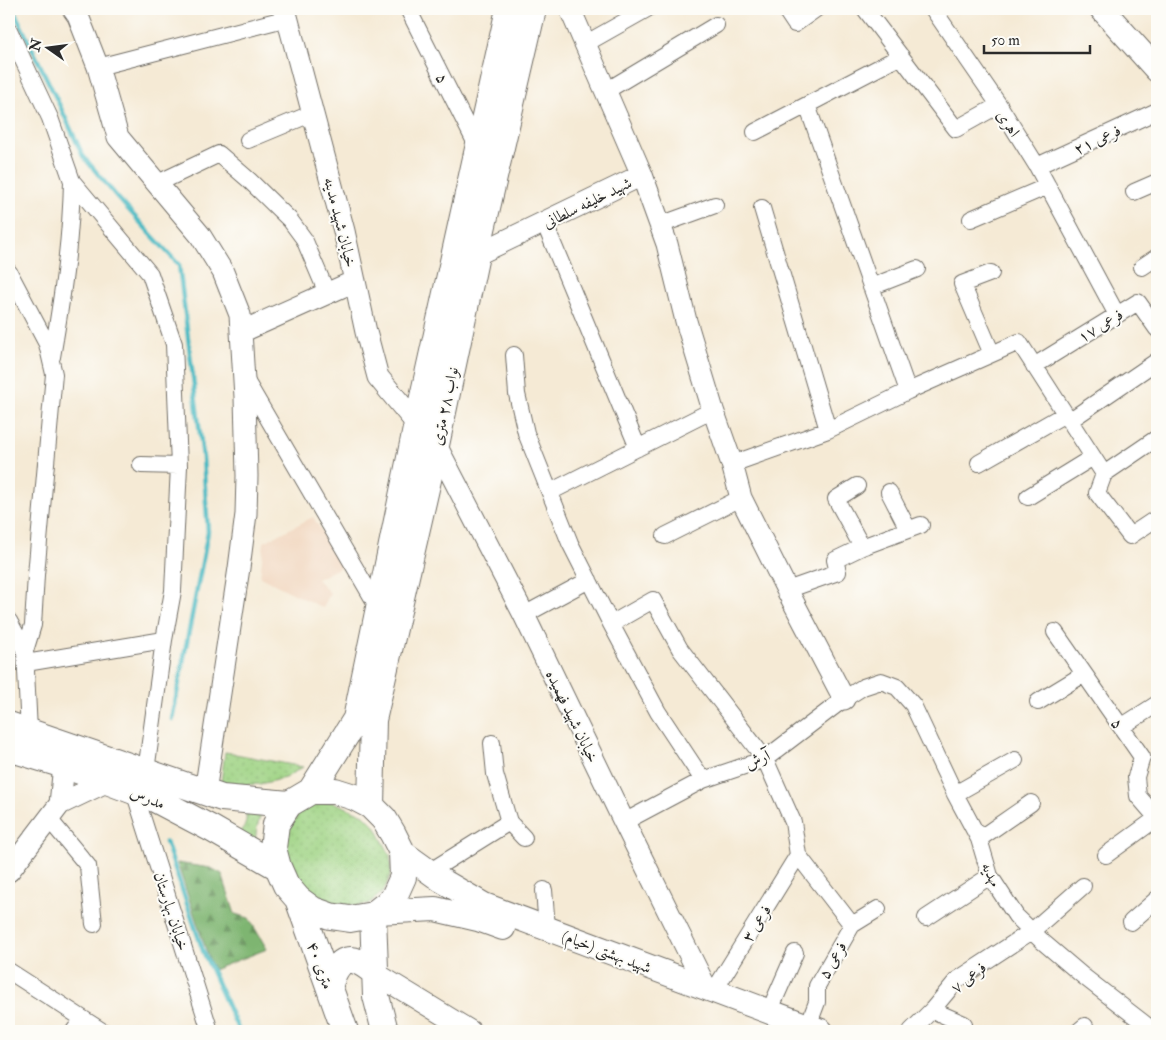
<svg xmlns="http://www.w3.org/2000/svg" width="1166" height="1040" font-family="'IM FELL Double Pica',Amiri,serif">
	<defs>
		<pattern id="grass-dots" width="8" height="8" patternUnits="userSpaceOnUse" patternTransform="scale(1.25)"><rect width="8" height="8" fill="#9ed383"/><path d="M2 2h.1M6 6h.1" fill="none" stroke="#88b571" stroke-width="1.8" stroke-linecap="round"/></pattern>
		<pattern id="forest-firs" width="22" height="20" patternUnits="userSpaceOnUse" patternTransform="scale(1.25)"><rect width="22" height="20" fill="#7eb571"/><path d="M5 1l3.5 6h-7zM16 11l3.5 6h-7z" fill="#67935d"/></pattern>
	</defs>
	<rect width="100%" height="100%" fill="#fdfcf7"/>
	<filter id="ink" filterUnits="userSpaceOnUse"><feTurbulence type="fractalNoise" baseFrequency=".02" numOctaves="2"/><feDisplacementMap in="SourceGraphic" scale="10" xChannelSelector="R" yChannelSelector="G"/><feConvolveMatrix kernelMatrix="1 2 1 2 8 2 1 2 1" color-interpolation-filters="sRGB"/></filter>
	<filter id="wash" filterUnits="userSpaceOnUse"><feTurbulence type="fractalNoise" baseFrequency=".0096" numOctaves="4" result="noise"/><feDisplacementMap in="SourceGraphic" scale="20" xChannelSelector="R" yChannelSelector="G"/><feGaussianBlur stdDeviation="1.12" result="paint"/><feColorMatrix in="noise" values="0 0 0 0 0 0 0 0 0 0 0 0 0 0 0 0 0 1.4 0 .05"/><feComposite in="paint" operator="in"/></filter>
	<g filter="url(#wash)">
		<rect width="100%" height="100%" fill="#f5ead5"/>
		<path fill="#f1d5bd" d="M313,517L343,566L317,579L330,593L323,608L260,577L264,542Z"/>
		<path fill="url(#grass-dots)" stroke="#647f57" d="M225,752L303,767L285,778L260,784L238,785L221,782Z
			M333,802L364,815L375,826L390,855L391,874L383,892L368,904L350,907L333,904L318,899L306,890L296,878L289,863L285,847L287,828L297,813L314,803Z
			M246,813L261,814L257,827L254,848L236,837C244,830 247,824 246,813Z"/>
		<path fill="url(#forest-firs)" stroke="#54704e" d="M177,863L211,868L222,874L235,914L249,918L267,949L213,970Z"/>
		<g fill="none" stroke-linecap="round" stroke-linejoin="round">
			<path stroke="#4ab9c2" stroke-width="4.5" d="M13,9L60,106L83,156L117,197L179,265L203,458L208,532L172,719
				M166,842L203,951L239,1031"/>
		</g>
	</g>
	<g filter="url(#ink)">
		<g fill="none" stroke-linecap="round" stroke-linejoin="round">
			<defs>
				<path id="minor" d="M408,9L478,148
					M785,9L795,24L816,9
					M865,9L956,129L999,105L1037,166L1117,315
					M933,9L999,105
					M9,30L50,118L72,181L150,274L174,344L179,466L173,591L164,640L146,771
					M585,44L647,9
					M98,67L288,18
					M606,91L716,25
					M807,105L908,391
					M755,132L901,56
					M248,140L313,113
					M1037,166L1157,111
					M158,183L219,154L249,180L290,220L304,239L327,293
					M1134,192L1157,182
					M762,208L828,430
					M971,219L1048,186
					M544,222L638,448
					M660,225L715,205
					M1142,267L1157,257
					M9,272L47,344L54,374L36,575L33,625L25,651L29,731
					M991,273L962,284L992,354
					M871,287L917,269
					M514,355L517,394L526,433L570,543L611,624L658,712L703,780
					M52,357C62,299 71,240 72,181
					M1034,366L1138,302L1157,329
					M245,379L379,609
					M1069,421L1157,361
					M1157,438L1104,474L1097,493L1130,536L1157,518
					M979,463L1065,414
					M732,464L828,430L908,391L1019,342L1104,474
					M141,465L179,466
					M857,486L836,499L862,547
					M550,492L713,410
					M889,492L908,529
					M1028,497L1093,457
					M665,536L741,498
					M787,590L838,572L835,560L862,547L921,525
					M524,615L589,580
					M9,621L25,651
					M611,624L653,600L680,649L765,759L793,822L798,855L852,925
					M1055,632L1142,757L1136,777L1138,796L1157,818
					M26,663L164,640
					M1038,702L1084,674
					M1121,727L1157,704
					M492,743L495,774L509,822L524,838
					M134,791L210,1031
					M955,794L1015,760
					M49,819L88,866L94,924
					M624,822L703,780L765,759L844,699L863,687L881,681L897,687L913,705L955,794L979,839L990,876L1016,916L1043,942L1083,976L1154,1031
					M979,839L1031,803
					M1106,855L1157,818
					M429,872L509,822
					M544,890L547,928
					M926,918L990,876
					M1131,922L1157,899
					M9,971L102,1031
					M714,991L798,855
					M932,1010L964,1024
					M769,1012L795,953
					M808,1026L817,1002V986L852,925L878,909
					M74,1031L83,1019
					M911,1031L932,1010L957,980L1032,931L1083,886
					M1079,1031L1085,1026"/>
				<path id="tertiary" d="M73,9L78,16L98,67L118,137L200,235L223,272L240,315L245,397L247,476L246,514L239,568L205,792
					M285,9L344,231L366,332L378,377L417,424
					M570,9L642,175L667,244L686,321L713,410L732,464L741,498L787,590L844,699
					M476,255L642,175
					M241,332L355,281
					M436,445L524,615L624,822L706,988
					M60,804L108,781
					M9,871L60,804L64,765
					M375,973L470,1031"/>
				<path id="secondary" d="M1102,9L1157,70
					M402,852L441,880L484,905L821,1031
					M377,912L435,909L478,919L503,928"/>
				<path id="primary" d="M9,725L222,798L289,804
					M9,748L64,765L155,799L212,829L278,867
					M311,791L356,719L417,424L509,9
					M311,791H335L354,797L371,806L384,819L393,834L402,852L403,877L393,899L373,915L350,919L330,916L313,910L298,899L286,885L278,867L273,848L276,824L289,804Z
					M371,806L373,720L436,445L476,255L533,9
					M298,899L345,1031
					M373,915L376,996L385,1031
					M329,986C331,982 332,976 335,971C346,951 362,962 375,973"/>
			</defs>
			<use href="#minor" stroke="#726e66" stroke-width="18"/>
			<use href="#tertiary" stroke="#726e66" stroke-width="23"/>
			<use href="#secondary" stroke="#726e66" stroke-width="26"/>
			<use href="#primary" stroke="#726e66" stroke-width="28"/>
			<use href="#minor" stroke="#fff" stroke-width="16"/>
			<use href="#tertiary" stroke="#fff" stroke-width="21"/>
			<use href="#secondary" stroke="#fff" stroke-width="24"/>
			<use href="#primary" stroke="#fff" stroke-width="26"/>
		</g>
	</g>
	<g text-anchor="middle" stroke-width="4" stroke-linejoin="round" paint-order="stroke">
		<g font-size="16" fill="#2b2b2b" stroke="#fdfcf7">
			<text transform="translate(443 78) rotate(63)" y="6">۵</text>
			<text transform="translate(1009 123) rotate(56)" y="6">اهری</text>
			<text transform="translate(1097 139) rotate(-25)" y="6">فرعی ۲۱</text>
			<text transform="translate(587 202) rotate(-26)" y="6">شهید خلیفه سلطانی</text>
			<text transform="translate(341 222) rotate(76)" y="6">خیابان شهید مدینه</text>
			<text transform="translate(1100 325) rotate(-31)" y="6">فرعی ۱۷</text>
			<text transform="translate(444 406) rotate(-78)" y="6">نواب ۲۸ متری</text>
			<text transform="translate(573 716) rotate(64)" y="6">خیابان شهید فهمیده</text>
			<text transform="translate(1118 723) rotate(55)" y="6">۵</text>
			<text transform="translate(757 759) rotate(-25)" y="6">آرش</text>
			<text transform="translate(148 797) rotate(23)" y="6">مدرس</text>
			<text transform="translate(992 874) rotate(65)" y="6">مهدیه</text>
			<text transform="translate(172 911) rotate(72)" y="6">خیابان بهارستان</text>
			<text transform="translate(756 923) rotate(-58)" y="6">فرعی ۳</text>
			<text transform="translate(607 951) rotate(21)" y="6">شهید بهشتی (خیام)</text>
			<text transform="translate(832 960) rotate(-60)" y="6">فرعی ۵</text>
			<text transform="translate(321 965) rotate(70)" y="6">۴۰ متری</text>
			<text transform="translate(968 977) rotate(-38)" y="6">فرعی ۷</text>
		</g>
	</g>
	<rect width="1166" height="1040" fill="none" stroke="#fdfcf7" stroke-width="30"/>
	<g transform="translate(48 48) rotate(284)" stroke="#fdfcf7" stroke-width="4" paint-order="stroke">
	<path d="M0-4L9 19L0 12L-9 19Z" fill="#2b2b2b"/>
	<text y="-8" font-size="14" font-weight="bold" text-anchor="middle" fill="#2b2b2b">N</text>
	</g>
	<path d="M984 45v8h106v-8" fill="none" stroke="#2b2b2b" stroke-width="2.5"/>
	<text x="991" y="45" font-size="15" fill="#2b2b2b" stroke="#fdfcf7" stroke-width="4" paint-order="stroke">50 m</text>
</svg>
